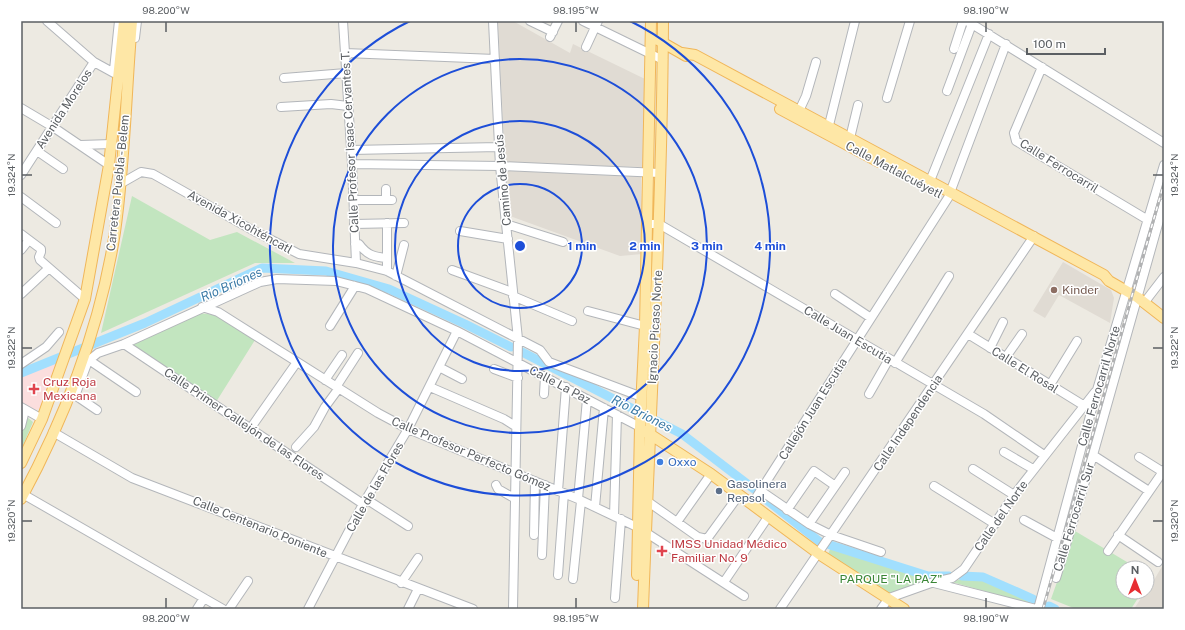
<svg xmlns="http://www.w3.org/2000/svg" width="1185" height="630" font-family="'Public Sans',sans-serif">
	<rect width="100%" height="100%" fill="#edeae2"/>
	<path fill="#e0dbd3" d="M498,21H513L570,53L573,44L645,79L643,167L505,163Z
		M506,171L641,177L642,254L620,256L510,216Z
		M1063,262L1111,290L1114,298L1110,323L1059,295L1045,318L1033,311Z
		M1164,563V609H1134L1145,592H1147Z"/>
	<path fill="#fbdede" d="M58,360L40,409L34,410L21,402V375Z"/>
	<path fill="#c2e5bf" d="M132,196L210,240L237,232L295,263H255L101,333Z
		M198,313L216,315L255,340L216,402L130,344Z
		M27,417L33,422L21,450V437Z
		M1075,531L1137,568H1123V592H1142L1131,609H1076L1051,599Z
		M832,545L928,576L933,579L889,595L828,554Z
		M961,579L981,580L1031,600L1030,604L952,582Z"/>
	<g fill="none" stroke-linecap="round" stroke-linejoin="round">
		<path stroke="#a1dffe" stroke-width="9" d="M522,352L682,434L754,489
			M21,373L145,323L262,268L326,271L389,289L465,324L511,347
			M763,497L820,542
			M830,545L928,576H949
			M962,576L983,577L1033,599
			M1049,606L1055,609"/>
		<defs>
			<path id="minor" d="M47,21L94,62L114,73
				M343,21L352,164L356,263
				M493,21L500,166L518,339L513,609
				M530,21L553,32
				M583,21L663,60
				M967,21L1164,143
				M550,37L558,21
				M135,38L137,21
				M586,47L598,21
				M954,49L963,21
				M345,53L495,59
				M1042,67L1014,133L1016,141L1148,220
				M114,70L119,21
				M284,78L346,73
				M947,91L972,24
				M887,98L910,21
				M281,107L331,104L348,106
				M21,108L53,127L109,165
				M799,111L806,96L816,62
				M827,133L855,21
				M850,138L858,105
				M80,145L112,144
				M351,150L499,147
				M37,151L63,169
				M352,164L500,166L660,173
				M21,175L94,62
				M930,181L989,34
				M120,184L141,172L153,174L254,231L299,254L356,263L387,271L540,350L549,362L642,397
				M21,197L56,223
				M354,200H392
				M386,200V189
				M354,224L404,223
				M506,224L563,242
				M647,224H659L984,414L1044,455
				M460,231L508,239
				M21,234L41,249V252L39,257L40,260L85,299
				M355,244H359C367,255 374,257 387,258
				M21,250L29,240
				M452,270L512,292
				M387,271V223
				M396,276L404,245
				M21,294L49,268
				M835,294L871,318
				M513,296L572,321
				M1144,303L1164,277
				M202,307L218,312L378,413L408,429L578,499L639,528L744,596
				M588,311L645,326
				M330,326L355,286
				M968,334L1083,405
				M124,344L363,504
				M990,348L1003,322
				M1006,357L1022,334
				M89,360L136,392
				M895,363L949,276
				M21,364L46,347L59,332
				M439,367L462,379
				M494,369L518,378
				M325,380L342,355
				M1050,385L1077,341
				M336,387L358,353
				M430,387L504,419L515,426
				M72,393L97,410
				M544,394L545,376
				M869,394L889,359
				M75,396L88,361L98,353L124,344L260,282L277,279L336,281L367,289L457,331L640,427
				M21,407L42,419
				M21,426L25,410
				M250,429L297,362
				M53,432L132,478L473,609
				M296,447L314,427L325,407L339,388
				M1004,452L1033,469
				M1093,455L1149,491
				M1139,457L1163,472
				M973,469L1014,495
				M496,485L498,489L514,498
				M934,486L995,524
				M558,491L566,387
				M761,491L809,524L831,535L881,552
				M21,493L223,609
				M366,499L408,526
				M578,499L587,399
				M647,501L698,537L707,539L739,495
				M752,504L948,198L1006,44
				M595,507L604,408
				M787,510L814,471L834,485
				M614,516L617,415
				M1024,520L1057,538
				M677,522L711,474
				M809,524L845,472
				M534,535L535,481
				M1118,535L1158,562
				M1108,551L1164,470
				M542,555L545,485
				M558,575L564,493
				M1056,578L1093,455L1164,203
				M573,579L581,501
				M724,582L768,517
				M401,583L418,558
				M934,583L1036,609
				M615,598L621,519
				M197,609L204,598
				M229,609L248,581
				M308,609L363,504L408,429L457,331
				M408,609L418,589
				M780,609L1034,236
				M881,609L889,598L934,582L952,578L964,569L1014,495L1095,392
				M1038,609L1097,390L1164,165"/>
			<path id="major" d="M658,40L686,56
				M682,53L695,55L1104,275L1109,281L1137,297L1164,318
				M780,109L879,162
				M645,431L711,474L819,554L904,609
				M21,463L42,419L85,299L109,165L124,21
				M21,499C65,417 101,324 115,232C125,162 126,91 132,21
				M637,575L640,427L645,326L651,21
				M643,609C650,413 662,217 663,21"/>
		</defs>
		<use href="#minor" stroke="#b3b6ba" stroke-width="10"/>
		<use href="#major" stroke="#f0b659" stroke-width="12"/>
		<use href="#minor" stroke="#fff" stroke-width="8"/>
		<use href="#major" stroke="#fee7a6" stroke-width="10"/>
		<defs>
			<path id="rail" d="M1043,609L1164,183"/>
		</defs>
		<use href="#rail" stroke="#b1b2b3" stroke-width="3"/>
		<use href="#rail" stroke="#fff" stroke-width="1.5" stroke-dasharray="4.5" stroke-linecap="butt"/>
	</g>
	<path fill="none" stroke="#5b5f63" stroke-width="1.5" d="M166,22V32M576,22V32M986,22V32M22,175H32M1153,175H1163M22,348H32M1153,348H1163M22,521H32M1153,521H1163M166,598V608M576,598V608M986,598V608"/>
	<g fill="none" stroke="#1d4ed8" stroke-width="2">
		<circle cx="520" cy="246" r="62"/>
		<circle cx="520" cy="246" r="125"/>
		<circle cx="520" cy="246" r="187"/>
		<path d="M630 21A250 250 0 1 1 410 21"/>
	</g>
	<circle fill="#8d6e63" stroke="#fff" stroke-width="1.5" cx="1054" cy="290" r="4"/>
	<g fill="#e0444e" stroke="#fff" stroke-width="1.5">
		<path d="M32 383h4v4h4v4h-4v4h-4v-4h-4v-4h4z"/>
		<path d="M660 545h4v4h4v4h-4v4h-4v-4h-4v-4h4z"/>
	</g>
	<circle fill="#3f7fe0" stroke="#fff" stroke-width="1.5" cx="660" cy="462" r="4"/>
	<circle fill="#5c6f8a" stroke="#fff" stroke-width="1.5" cx="719" cy="491" r="4"/>
	<g text-anchor="middle" stroke-width="3" stroke-linejoin="round" paint-order="stroke">
		<g font-size="12" fill="#5b5f63" stroke="#fff">
			<text transform="translate(64 109) rotate(-57)" y="4">Avenida Morelos</text>
			<text transform="translate(350 142) rotate(-93)" y="4">Calle Profesor Isaac Cervantes T.</text>
			<text transform="translate(1059 166) rotate(32)" y="4">Calle Ferrocarril</text>
			<text transform="translate(894 170) rotate(28)" y="4">Calle Matlalcuéyetl</text>
			<text transform="translate(503 180) rotate(-95)" y="4">Camino de Jesús</text>
			<text transform="translate(118 183) rotate(-84)" y="4">Carretera Puebla - Belem</text>
			<text transform="translate(240 222) rotate(29)" y="4">Avenida Xicohténcatl</text>
			<text transform="translate(655 327) rotate(-87)" y="4">Ignacio Picaso Norte</text>
			<text transform="translate(848 335) rotate(31)" y="4">Calle Juan Escutia</text>
			<text transform="translate(1025 370) rotate(32)" y="4">Calle El Rosal</text>
			<text transform="translate(560 385) rotate(28)" y="4">Calle La Paz</text>
			<text transform="translate(1099 386) rotate(-74)" y="4">Calle Ferrocarril Norte</text>
			<text transform="translate(813 409) rotate(-58)" y="4">Callejón Juan Escutia</text>
			<text transform="translate(908 423) rotate(-56)" y="4">Calle Independencia</text>
			<text transform="translate(244 424) rotate(34)" y="4">Calle Primer Callejón de las Flores</text>
			<text transform="translate(471 454) rotate(23)" y="4">Calle Profesor Perfecto Gómez</text>
			<text transform="translate(375 487) rotate(-60)" y="4">Calle de las Flores</text>
			<text transform="translate(1001 516) rotate(-55)" y="4">Calle del Norte</text>
			<text transform="translate(1074 517) rotate(-73)" y="4">Calle Ferrocarril Sur</text>
			<text transform="translate(260 527) rotate(22)" y="4">Calle Centenario Poniente</text>
		</g>
		<g font-size="12" fill="#785e54" stroke="#fff" text-anchor="start">
			<text x="1062" y="294">Kinder</text>
		</g>
		<g font-size="12" fill="#be3a42" stroke="#fff" text-anchor="start">
			<text x="43" y="386">Cruz Roja<tspan x="43" dy="14">Mexicana</tspan></text>
			<text x="671" y="548">IMSS Unidad Médico<tspan x="671" dy="14">Familiar No. 9</tspan></text>
		</g>
		<g font-size="12" fill="#366cbe" stroke="#fff" text-anchor="start">
			<text x="668" y="466">Oxxo</text>
		</g>
		<g font-size="12" fill="#4e5e75" stroke="#fff" text-anchor="start">
			<text x="727" y="488">Gasolinera<tspan x="727" dy="14">Repsol</tspan></text>
		</g>
		<g font-size="12" fill="#3a8636" stroke="#fff">
			<text x="891" y="583">PARQUE "LA PAZ"</text>
		</g>
		<g font-size="13" font-style="italic" fill="#3c7ba7" stroke="#fff">
			<text transform="translate(231 284) rotate(-24)" y="5">Rio Briones</text>
			<text transform="translate(642 413) rotate(27)" y="5">Rio Briones</text>
		</g>
	</g>
	<circle cx="520" cy="246" r="6" fill="#1d4ed8" stroke="#fff" stroke-width="2"/>
	<g font-size="12" text-anchor="middle" font-weight="bold" fill="#1d4ed8" stroke="#fff" stroke-width="3" stroke-linejoin="round" paint-order="stroke">
		<text x="582" y="250">1 min</text>
		<text x="645" y="250">2 min</text>
		<text x="707" y="250">3 min</text>
		<text x="770" y="250">4 min</text>
	</g>
	<rect width="1185" height="630" fill="none" stroke="#ffffff" stroke-width="44"/>
	<g transform="translate(1135 580)"><circle r="19" fill="#ffffff" stroke="#bdbfc1"/>
	<path d="M0-3L7 15L0 10L-7 15Z" fill="#e72e33"/>
	<text y="-6" font-size="11" font-weight="bold" text-anchor="middle" fill="#5b5f63">N</text>
	</g>
	<path d="M1027 48v6h78v-6" fill="none" stroke="#5b5f63" stroke-width="2"/>
	<text x="1033" y="48" font-size="12" fill="#5b5f63" stroke="#ffffff" stroke-width="3" paint-order="stroke">100 m</text>
	<rect x="22" y="22" width="1141" height="586" fill="none" stroke="#5b5f63" stroke-width="1.5"/>
	<g font-size="10" text-anchor="middle" fill="#5b5f63">
		<text x="166" y="14">98.200°W</text>
		<text x="576" y="14">98.195°W</text>
		<text x="986" y="14">98.190°W</text>
		<text transform="translate(11 175) rotate(-90)" y="4">19.324°N</text>
		<text transform="translate(1174 175) rotate(-90)" y="4">19.324°N</text>
		<text transform="translate(11 348) rotate(-90)" y="4">19.322°N</text>
		<text transform="translate(1174 348) rotate(-90)" y="4">19.322°N</text>
		<text transform="translate(11 521) rotate(-90)" y="4">19.320°N</text>
		<text transform="translate(1174 521) rotate(-90)" y="4">19.320°N</text>
		<text x="166" y="622">98.200°W</text>
		<text x="576" y="622">98.195°W</text>
		<text x="986" y="622">98.190°W</text>
	</g>
</svg>
